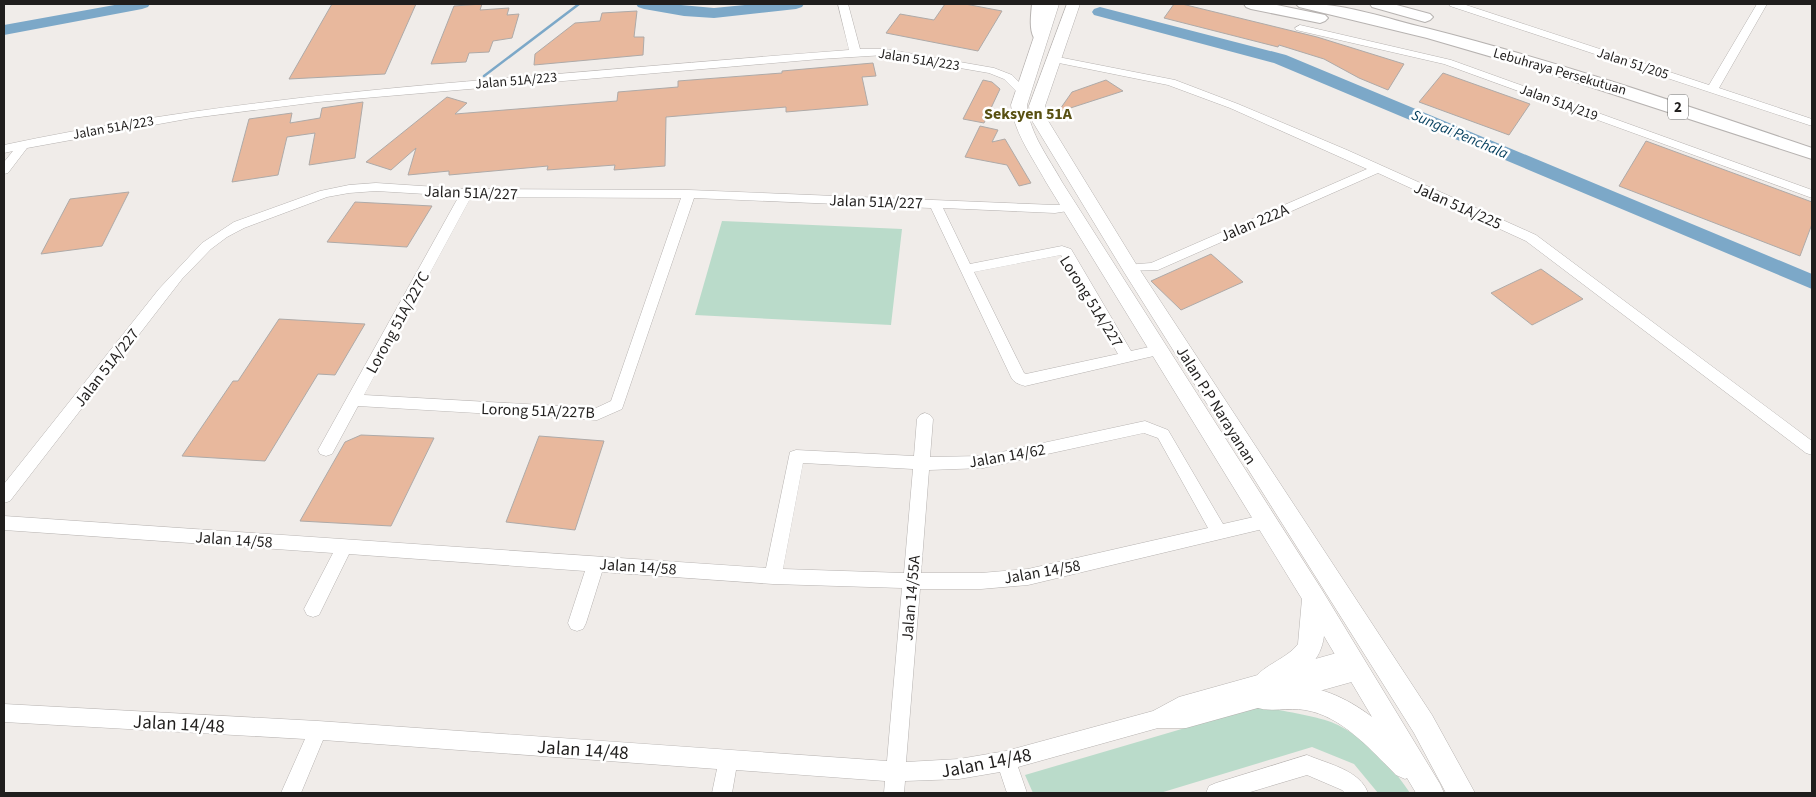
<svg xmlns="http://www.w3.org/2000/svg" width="1816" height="797" font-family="'Source Sans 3',sans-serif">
	<rect width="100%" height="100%" fill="#f0ece9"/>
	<path fill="#badbca" d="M722,221L902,229L891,325L695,315Z
		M1260,706C1281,711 1321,716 1338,725C1367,740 1393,767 1410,793H1378L1354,764L1312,747L1160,793H1033L1025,775Z"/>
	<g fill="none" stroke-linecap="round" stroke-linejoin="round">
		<path stroke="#7ca8c8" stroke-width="2.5" d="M484,76L579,4"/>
		<path fill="#7ca8c8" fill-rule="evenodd" d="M120,4H150L148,7L142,9L4,35V25Z
			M636,4H670L714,8L755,4H804L802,7L796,9L714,18L684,16L644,9L638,7Z
			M1100,7L1286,55L1812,274V289L1274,63L1094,15L1092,12L1094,9Z"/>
	</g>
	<path fill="#e8b89d" stroke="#aeaaa8" d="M332,4H416L385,74L289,79Z
		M482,4L480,10L509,8L507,15L519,14L512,38L493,41L489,52L469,53L466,62L431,64L454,6Z
		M945,4H965L1002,11L978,51L886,33L900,14L934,20Z
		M1174,4H1182L1317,37L1404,64L1388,90L1359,78L1324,59L1279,45L1278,47L1164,18Z
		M637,11L634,37H644L643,55L534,65L535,54L575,23L600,21L602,13Z
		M873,63L876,76L862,77L868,105L786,112V107L666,117L665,166L614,170L615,165L547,170L548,166L449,175V171L408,175L416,148L391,170L366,162L447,97L467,103L455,114L617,101L618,92L678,87V81L782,73V71Z
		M1443,73L1530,104L1509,135L1419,102Z
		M983,80L992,82L1000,89L984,123L963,119Z
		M1106,80L1123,91L1058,112L1072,92Z
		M363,102L355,158L309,165L315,133L287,137L278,175L232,182L249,119L292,113L290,123L320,118L322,108Z
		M980,126L998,130L992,142L1005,139L1031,183L1019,186L1007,165L965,157Z
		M1646,141L1812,202V224L1800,256L1619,186Z
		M129,192L102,246L41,254L70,199Z
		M355,202L432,206L407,247L327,242Z
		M1211,254L1243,282L1181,310L1151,281Z
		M1541,269L1583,299L1532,325L1491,293Z
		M279,319L365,324L335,375L318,374L265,461L182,456L233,381H238Z
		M361,435L434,438L391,526L300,521L345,442Z
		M539,436L604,441L575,530L506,522Z"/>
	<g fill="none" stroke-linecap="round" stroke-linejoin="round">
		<defs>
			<path id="minor" d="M838,4H848L860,49H885L994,68L1012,75L1028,91L1022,94L1018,93L1004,79L989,73L885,55L820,59L318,102L192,118L27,148L8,173L4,174V162L13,151L4,153V145C178,108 356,90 533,76C639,67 744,58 849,50Z
				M1449,4H1463L1709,85L1757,4H1767L1719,88L1812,119V126L1450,6Z
				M1300,25L1451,60L1812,190V198L1444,64L1296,30L1295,28Z
				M1053,56L1175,80L1238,104L1347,150L1536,235L1812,441V455L1806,453L1526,241L1378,173L1158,270L1125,271L1123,268L1125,265L1151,263L1367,169L1230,108L1168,85L1049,61L1048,59Z
				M376,183L467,189L689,190L1055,205L1074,204L1076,207L1074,210L1055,213L943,208L970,264L1062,246L1071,249L1131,351L1158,345L1163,346L1165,350L1163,354L1158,355L1025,386C1019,384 1014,383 1011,377L931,208L694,198L622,409L597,420L358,406L332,454L326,456L320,454L318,450L459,196L376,191L349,193L327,197L244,228L227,237L211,249L182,279L10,501L4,503V484L159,289L202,243L234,222L320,191L349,185ZM471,197L681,198L611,401L596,408L364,395ZM1061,255L1118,354L1026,374L1024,373L974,272Z
				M925,413L930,415L933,419L930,457L983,456L1145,421L1168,430L1223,524L1267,514L1273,516L1275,521L1273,526L1267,528L1028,585L981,589H920L906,762L959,759L1006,751L1153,711L1179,697L1351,649L1357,652L1360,658L1358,664L1366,666L1368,672L1366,678L1186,728H1158L1018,767L1027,793H1007L1000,772L959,779L905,781L904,793H884L885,781L736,770L732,793H712L717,769L323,740L301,793H281L305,739L4,722V704L318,721L887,761L902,588L773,584L602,572L586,623L583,629L577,631L571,629L568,623L585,571L349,554L319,615L313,617L307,615L304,609L333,553L4,530V516L766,568L790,452L796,450L914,456L917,419L920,415ZM1144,433L1158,438L1208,528L1028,569L981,573H921L929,470L983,468ZM803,463L913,469L904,573L783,569Z
				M1307,755C1328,764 1360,770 1368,793H1345L1342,790L1307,775L1247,793H1206L1209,786L1216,783Z"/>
			<path id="major" d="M1045,4H1059L1027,105C1029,133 1049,158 1062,182L1322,590L1440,784L1444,793H1416L1407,778L1405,779L1396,775C1371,750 1342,716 1305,710C1288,707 1271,713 1255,707L1251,698L1255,690L1252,683C1259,666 1286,660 1298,644L1302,599L1046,182C1033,158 1014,133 1011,105ZM1324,636L1372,717C1346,697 1316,684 1283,685C1304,674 1321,661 1324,636Z
				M1067,4H1080L1045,106L1047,119L1136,264L1432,715L1475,793H1446L1414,733L1124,272L1031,119L1029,106Z"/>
			<path id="highway" d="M1032,4H1048L1046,16L1048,35L1046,38H1034C1029,29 1031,15 1032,4Z
				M1244,4H1272L1325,15L1328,18L1325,21L1320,23L1251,9L1246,7Z
				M1296,4C1339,1 1384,18 1426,28C1557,61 1685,105 1812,148V159L1554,75L1427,38L1299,7Z
				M1370,4H1393L1430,14L1433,17L1430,20L1425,22L1372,7Z"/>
		</defs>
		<use href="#minor" stroke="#b7b3b1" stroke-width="1"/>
		<use href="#major" stroke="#b7b3b1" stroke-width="1"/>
		<use href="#highway" stroke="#b7b3b1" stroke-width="2"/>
		<use href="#minor" fill="#fff" fill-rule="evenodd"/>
		<use href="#major" fill="#fff" fill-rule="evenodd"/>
		<use href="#highway" fill="#fff" fill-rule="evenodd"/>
	</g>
	<g text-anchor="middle" stroke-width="5" stroke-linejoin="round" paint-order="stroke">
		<g font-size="14" fill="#201e1d" stroke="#fff">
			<text transform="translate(919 59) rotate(9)" y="5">Jalan 51A/223</text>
			<text transform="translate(1633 63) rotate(18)" y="5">Jalan 51/205</text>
			<text transform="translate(1560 71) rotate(16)" y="5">Lebuhraya Persekutuan</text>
			<text transform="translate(516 80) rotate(-5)" y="5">Jalan 51A/223</text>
			<text transform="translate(1559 102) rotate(20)" y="5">Jalan 51A/219</text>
			<text transform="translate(113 127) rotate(-10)" y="5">Jalan 51A/223</text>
		</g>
		<rect fill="#fff" stroke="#636261" stroke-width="1" x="1668" y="94.5" width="20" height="25" rx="4"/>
		<g font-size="15" font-weight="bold" fill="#201e1d">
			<text x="1678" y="112">2</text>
		</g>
		<g font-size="15" font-style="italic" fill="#023d5c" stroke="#fff">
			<text transform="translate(1460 134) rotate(23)" y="5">Sungai Penchala</text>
		</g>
		<g font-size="16" font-weight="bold" fill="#585012" stroke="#fff">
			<text x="1028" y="119">Seksyen 51A</text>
		</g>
		<g font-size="16" fill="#201e1d" stroke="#fff">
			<text transform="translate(471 192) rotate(2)" y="6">Jalan 51A/227</text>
			<text transform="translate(876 201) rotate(2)" y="6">Jalan 51A/227</text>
			<text transform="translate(1458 205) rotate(24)" y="6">Jalan 51A/225</text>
			<text transform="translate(1254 222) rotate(-23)" y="6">Jalan 222A</text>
			<text transform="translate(1092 301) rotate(58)" y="6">Lorong 51A/227</text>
			<text transform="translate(397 322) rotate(-61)" y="6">Lorong 51A/227C</text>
			<text transform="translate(106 367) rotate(-52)" y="6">Jalan 51A/227</text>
			<text transform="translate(1217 405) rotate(58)" y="6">Jalan P.P Narayanan</text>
			<text transform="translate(538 410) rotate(2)" y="6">Lorong 51A/227B</text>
			<text transform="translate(1007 455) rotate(-10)" y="6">Jalan 14/62</text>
			<text transform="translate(234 539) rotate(4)" y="6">Jalan 14/58</text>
			<text transform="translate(638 566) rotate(4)" y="6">Jalan 14/58</text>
			<text transform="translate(1042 571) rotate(-10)" y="6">Jalan 14/58</text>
			<text transform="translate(910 598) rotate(-85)" y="6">Jalan 14/55A</text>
		</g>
		<g font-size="19" fill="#201e1d" stroke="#fff">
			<text transform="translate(179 723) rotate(3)" y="7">Jalan 14/48</text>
			<text transform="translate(583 749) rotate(4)" y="7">Jalan 14/48</text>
			<text transform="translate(986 762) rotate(-11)" y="7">Jalan 14/48</text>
		</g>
	</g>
	<rect width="1816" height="797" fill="none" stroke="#201e1d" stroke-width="10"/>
</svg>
